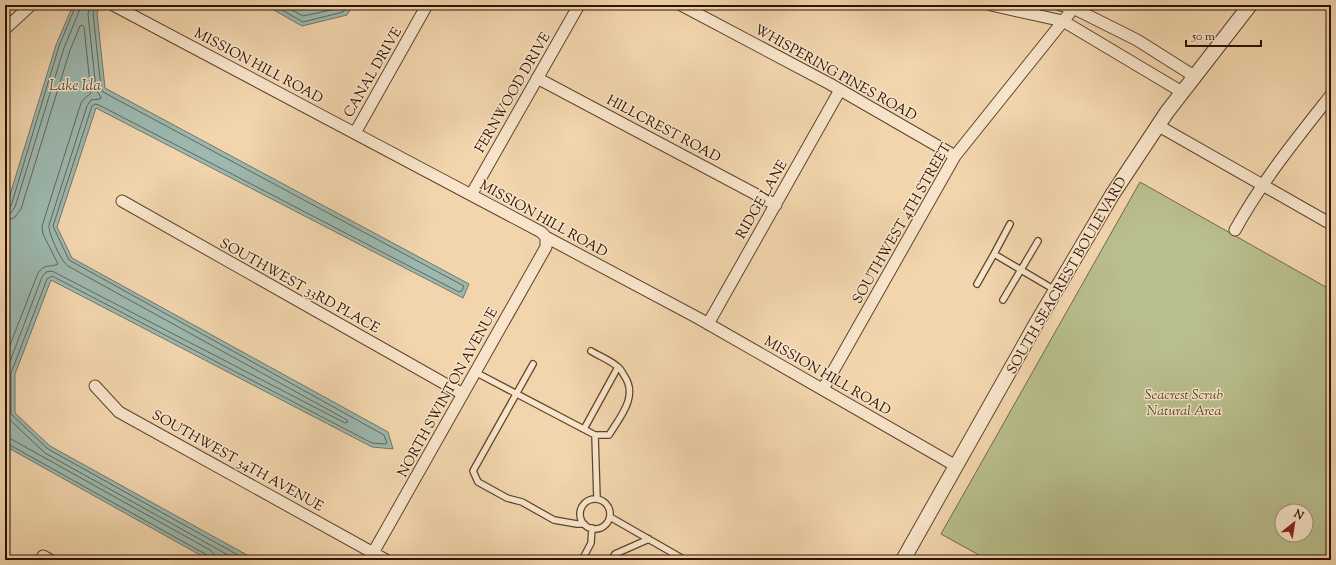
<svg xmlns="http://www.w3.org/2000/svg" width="1336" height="565" font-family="'Sorts Mill Goudy',serif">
	<rect width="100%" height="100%" fill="#f2d5ad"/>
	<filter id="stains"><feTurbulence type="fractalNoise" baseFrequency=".005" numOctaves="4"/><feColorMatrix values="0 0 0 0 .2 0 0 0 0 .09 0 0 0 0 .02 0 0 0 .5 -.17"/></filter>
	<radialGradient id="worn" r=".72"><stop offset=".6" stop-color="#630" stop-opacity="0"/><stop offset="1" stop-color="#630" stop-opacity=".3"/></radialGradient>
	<path fill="#b8be8c" stroke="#746846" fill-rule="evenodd" d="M1140,182L1331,290V560H988L941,534ZM1282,511H1306V535H1282Z"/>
	<path fill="#9cb8af" stroke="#707669" d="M73,5H101L97,13L105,88L469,284L463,298L96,108L57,227L72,258L388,432L393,449L372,447L51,280L15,374V413L50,446L256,560H209L5,446V211L56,45Z
		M265,5H353L347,15L302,26Z"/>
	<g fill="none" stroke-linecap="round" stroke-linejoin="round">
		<path stroke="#666558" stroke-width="1" d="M91,5L88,14L96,89L101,98L100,99L91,100L87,106L49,225C48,233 61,261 68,266L347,420L348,422L345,423L52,271L46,272L42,277L6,372V415L9,419L45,453L237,560
			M96,5L93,13L101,88L103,92L464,286L462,291L459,292L99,105L95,104L92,106L53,226L69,260L384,435L387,443L385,444L372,443L52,276L47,279L11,373V414L48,449L247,560
			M273,5L303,22L343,12L348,5
			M283,5L303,16L340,8L342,5
			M5,209L9,208L11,206L59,46L76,5
			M5,214L11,213L15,207L64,48L80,9L81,5
			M5,220L14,218L21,209L70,50L80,26L82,25L84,27L91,93L85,98L81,103L42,226L43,234L58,264C50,268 45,263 38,273L5,358
			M5,438L11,439L210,550L214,554L215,560
			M5,443L8,444L207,555L210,560"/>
		<defs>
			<path id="service" d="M1010,224L994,254L1055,290
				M977,284L994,254
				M1003,300L1038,241
				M591,351C599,356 610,360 618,367C621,369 623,374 625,377C638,397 620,417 609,435H595
				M533,364L473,471L478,482L507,498L522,502L554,520L577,524H584
				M475,372L595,435L597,499
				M584,429L618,367
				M580 514a15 15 0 1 1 30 0a15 15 0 1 1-30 0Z
				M610,517L685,560
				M582,560L591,543L592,528
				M611,560L615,554L649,539"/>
			<path id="minor" d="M113,5L541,232L546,237L698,318L956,466
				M681,5L830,84L955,156
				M991,5L1063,21L1182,92
				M1060,5L1073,8L1137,40L1194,76
				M5,29L31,5
				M537,78L776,205
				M1157,125L1331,224
				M355,133L427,5
				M471,195L579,5
				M122,201L463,394
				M1235,230C1262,181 1297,138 1331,95
				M708,324L840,90
				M95,386L119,412L386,560
				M823,389L955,156L1076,5
				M43,556L50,560
				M369,560L546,247V237"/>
			<path id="tertiary" d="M903,560L1036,324L1112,195L1167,112L1250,5"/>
		</defs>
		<use href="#service" stroke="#60432b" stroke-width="8"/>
		<use href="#minor" stroke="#60432b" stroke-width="13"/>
		<use href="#tertiary" stroke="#60432b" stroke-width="16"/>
		<use href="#service" stroke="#f7e4ca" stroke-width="5.5"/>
		<use href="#minor" stroke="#f7e4ca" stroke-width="11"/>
		<use href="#tertiary" stroke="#f7e4ca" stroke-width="14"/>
	</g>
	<g text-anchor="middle" stroke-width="3" stroke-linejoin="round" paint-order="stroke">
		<g font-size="14" fill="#2f1200" stroke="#f7e4ca">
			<text transform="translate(259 65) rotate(28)" y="5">MISSION HILL ROAD</text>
			<text transform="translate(372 72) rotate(-60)" y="5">CANAL DRIVE</text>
			<text transform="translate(836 72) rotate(29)" y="5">WHISPERING PINES ROAD</text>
			<text transform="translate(512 92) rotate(-60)" y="5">FERNWOOD DRIVE</text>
			<text transform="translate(664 128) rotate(28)" y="5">HILLCREST ROAD</text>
			<text transform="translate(761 199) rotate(-60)" y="5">RIDGE LANE</text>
			<text transform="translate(544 218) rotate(29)" y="5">MISSION HILL ROAD</text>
			<text transform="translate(901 223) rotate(-60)" y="5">SOUTHWEST 4TH STREET</text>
			<text transform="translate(1066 275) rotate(-60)" y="5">SOUTH SEACREST BOULEVARD</text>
			<text transform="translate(300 285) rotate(29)" y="5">SOUTHWEST 33RD PLACE</text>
			<text transform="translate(828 375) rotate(30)" y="5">MISSION HILL ROAD</text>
			<text transform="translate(447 392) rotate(-61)" y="5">NORTH SWINTON AVENUE</text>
			<text transform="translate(238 460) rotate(29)" y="5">SOUTHWEST 34TH AVENUE</text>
		</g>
		<g font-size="14" font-style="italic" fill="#58462a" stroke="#f7e4ca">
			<text x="1184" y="399">Seacrest Scrub<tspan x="1184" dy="16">Natural Area</tspan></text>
		</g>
		<g font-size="15" font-style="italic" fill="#554c3d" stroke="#f7e4ca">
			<text x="75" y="90">Lake Ida</text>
		</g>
	</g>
	<rect width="1336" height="565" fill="none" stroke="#f2d5ad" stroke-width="20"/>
	<rect x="6" y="6" width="1324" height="553" fill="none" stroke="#2f1200" stroke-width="2"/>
	<rect x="10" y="10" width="1316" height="545" fill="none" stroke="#2f1200"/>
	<g transform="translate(1294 523) rotate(30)"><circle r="19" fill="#f7e4ca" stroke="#a79079"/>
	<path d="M0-3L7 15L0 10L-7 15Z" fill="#8f2418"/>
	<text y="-6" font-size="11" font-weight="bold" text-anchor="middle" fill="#2f1200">N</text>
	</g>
	<path d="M1186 40v6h75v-6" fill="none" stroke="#2f1200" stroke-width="2"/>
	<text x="1192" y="40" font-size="12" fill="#2f1200" stroke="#f7e4ca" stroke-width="3" paint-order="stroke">50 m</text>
	<rect width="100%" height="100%" filter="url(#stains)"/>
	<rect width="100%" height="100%" fill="url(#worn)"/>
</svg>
